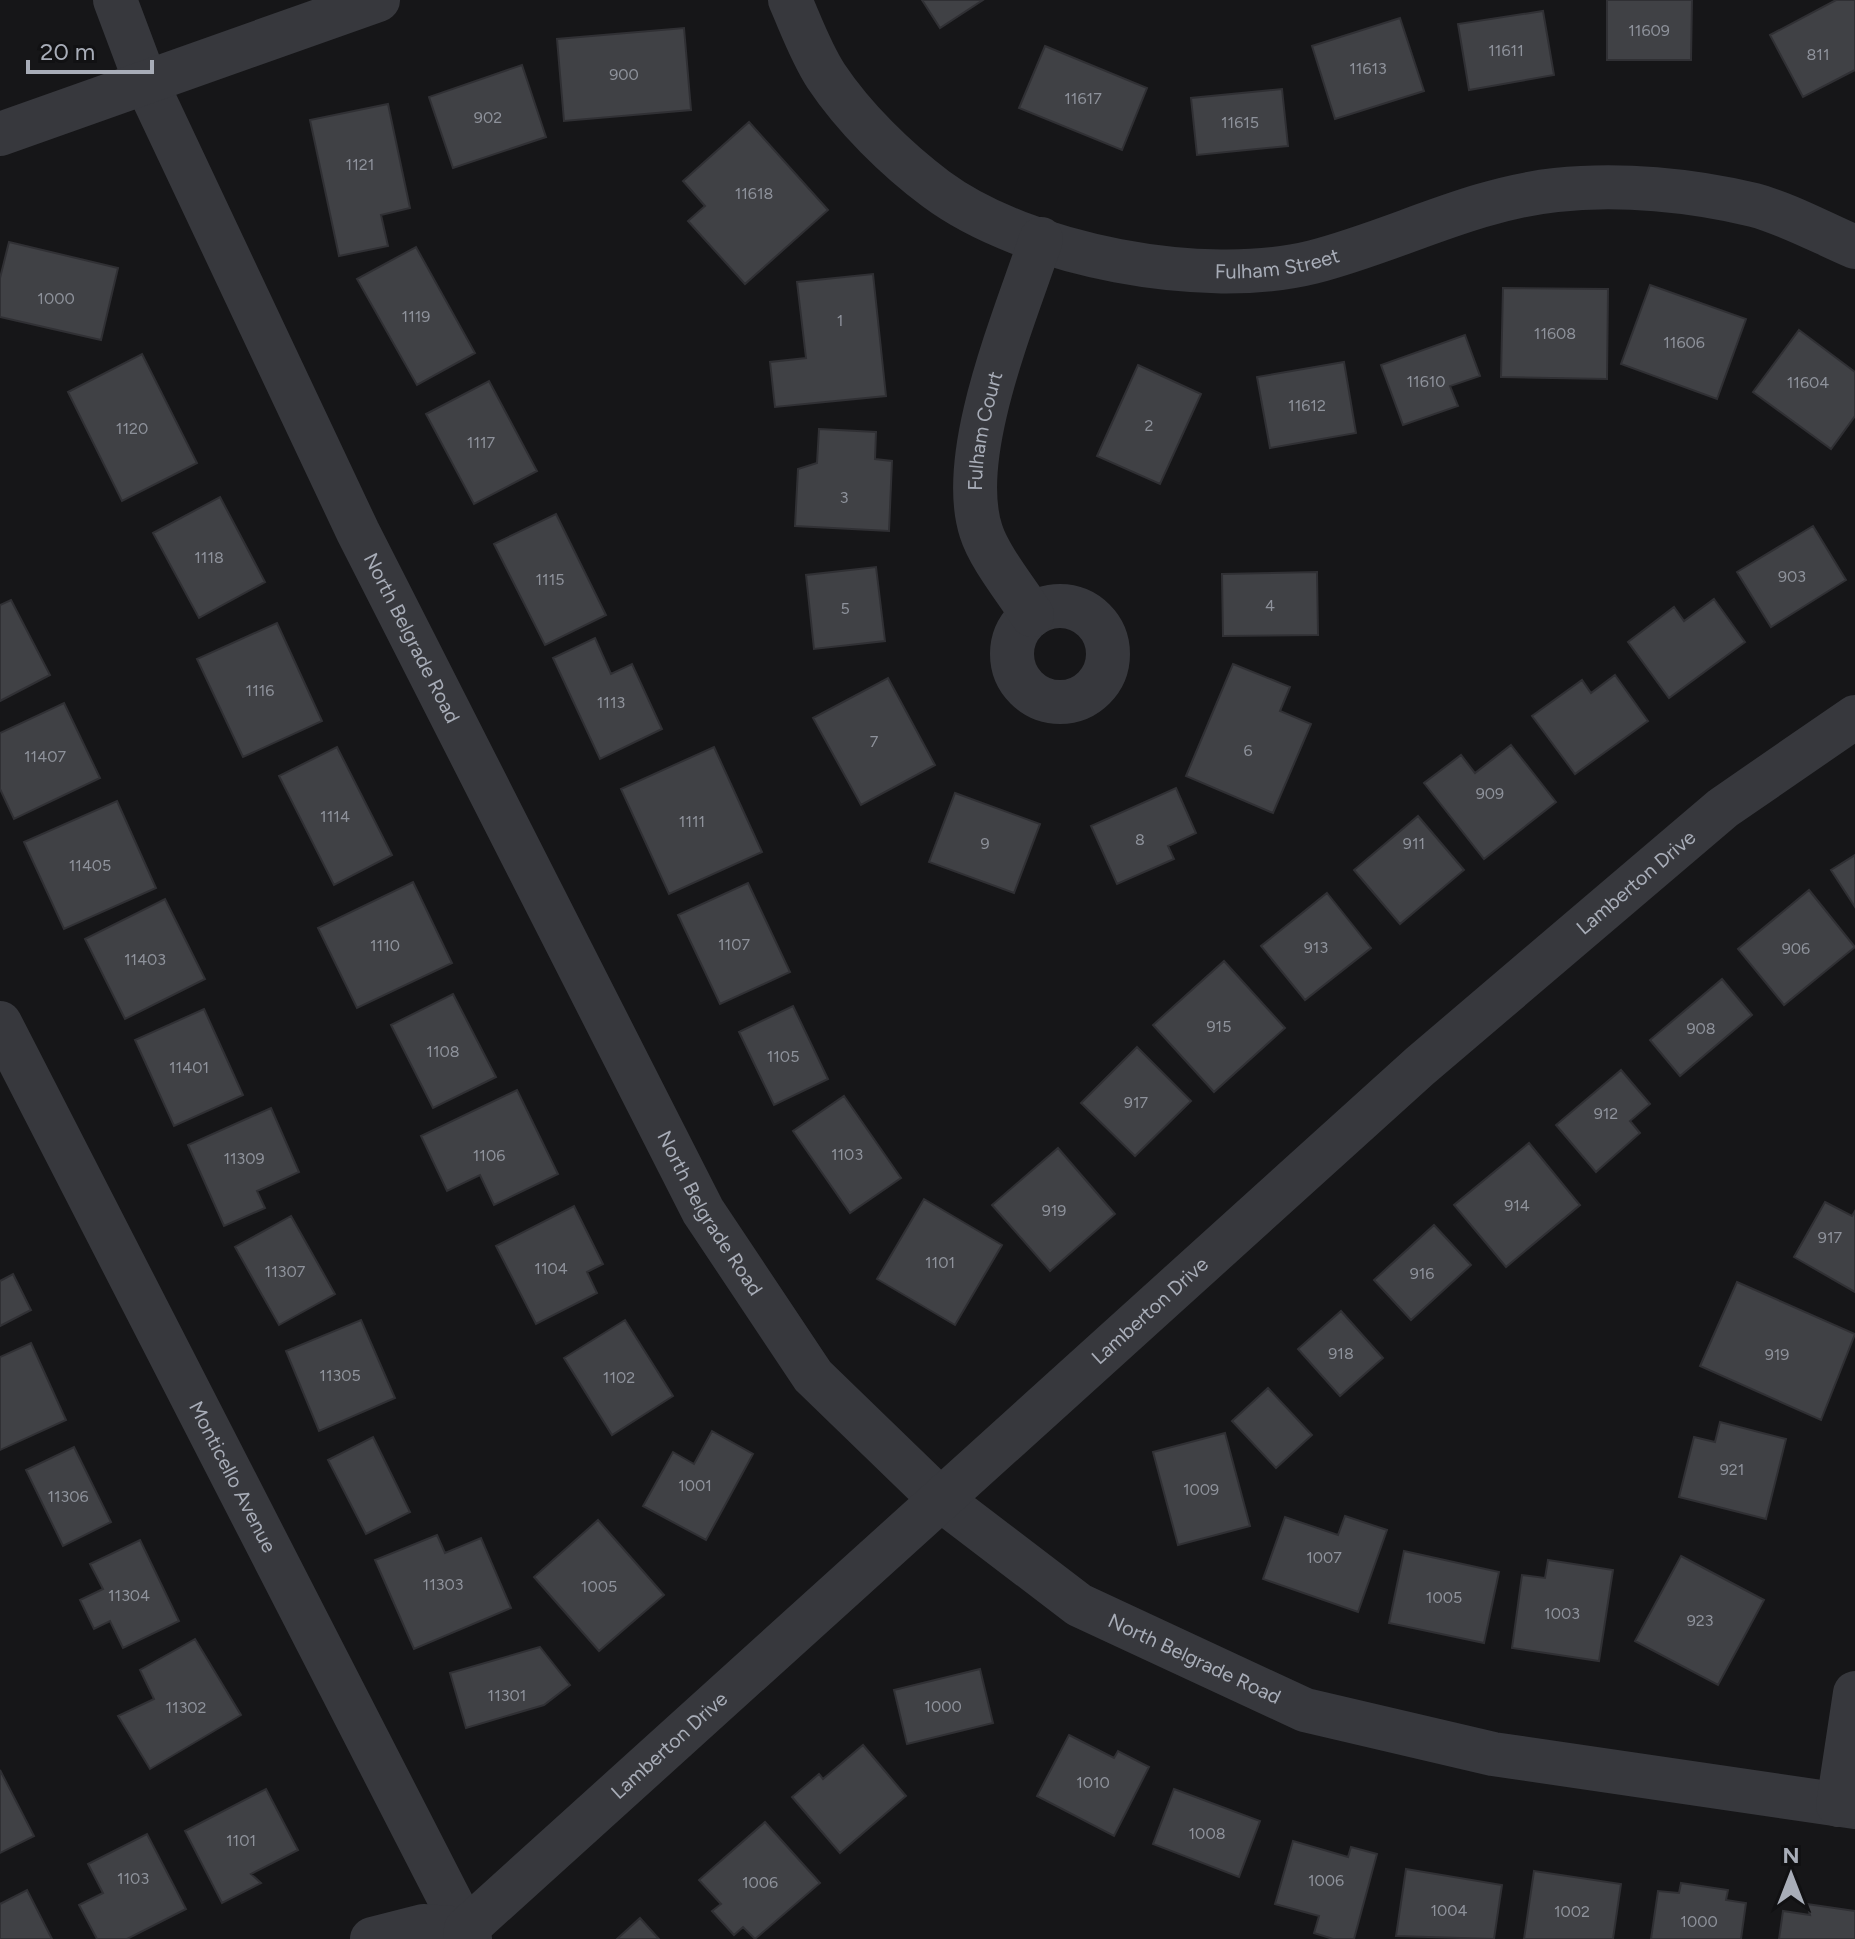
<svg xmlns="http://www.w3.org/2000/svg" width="1855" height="1939" font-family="Figtree,sans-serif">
	<rect width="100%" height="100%" fill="#161618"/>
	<path fill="#404145" stroke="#303034" stroke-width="2" d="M922,0H983L940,28Z
		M1607,0H1692L1691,60H1607Z
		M1836,0H1855V70L1803,97L1770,35Z
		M1543,11L1554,75L1469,90L1458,24Z
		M1400,18L1424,91L1335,119L1312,46Z
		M684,28L691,110L564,121L557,39Z
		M1045,46L1147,88L1122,150L1019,108Z
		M522,65L546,137L453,168L429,97Z
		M1282,89L1288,146L1197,155L1191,98Z
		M388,104L410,208L381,215L388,246L339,256L310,120Z
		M749,122L828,210L745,284L688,221L705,206L683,181Z
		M9,242L118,268L101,340L0,317V278Z
		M416,247L475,353L417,385L357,279Z
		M873,274L886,396L775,407L770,362L806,358L797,282Z
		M1650,285L1746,319L1717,399L1621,364Z
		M1503,288L1608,289L1607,379L1501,377Z
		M1799,330L1855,372V416L1831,449L1753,392Z
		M1465,335L1480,376L1450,386L1458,406L1403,425L1381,365Z
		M142,354L197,463L122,501L68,392Z
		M1344,362L1356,433L1270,448L1257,377Z
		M1138,365L1201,394L1160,484L1097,456Z
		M489,381L537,471L474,504L426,414Z
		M819,429L876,432L875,459L892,461L889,531L795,526L798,469L817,463Z
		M220,497L265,582L199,618L153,533Z
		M556,514L606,615L545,645L494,544Z
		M1813,526L1846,580L1771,627L1737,572Z
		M876,567L885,641L814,649L806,575Z
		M1317,572L1318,635L1223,636L1222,574Z
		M1714,599L1745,642L1669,698L1628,642L1674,607L1684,621Z
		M11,600L50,675L0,701V605Z
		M277,623L322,721L243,757L197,659Z
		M595,638L611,674L632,664L662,729L600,759L553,658Z
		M1233,664L1290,687L1280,711L1311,724L1273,813L1186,776Z
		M1615,675L1648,721L1575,774L1532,716L1582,680L1591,693Z
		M888,678L935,765L861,805L813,718Z
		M64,703L100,778L14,819L0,789V733Z
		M1511,745L1556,802L1484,859L1424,783L1461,755L1475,773Z
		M337,747L392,855L334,885L279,776Z
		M714,747L762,852L669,894L621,789Z
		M1176,788L1196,833L1168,846L1174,859L1117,884L1091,826Z
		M955,793L1040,824L1014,893L929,862Z
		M117,801L156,888L64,929L24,842Z
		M1418,816L1464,870L1400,924L1354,870Z
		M1855,855V907L1831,870Z
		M413,882L452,963L357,1008L318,928Z
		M748,883L790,972L720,1004L678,915Z
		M1809,890L1855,947L1784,1005L1738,949Z
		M1327,893L1371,948L1305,1000L1261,946Z
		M165,899L205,979L125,1019L85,939Z
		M1224,961L1285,1028L1214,1092L1153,1025Z
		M1722,979L1752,1015L1680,1076L1650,1040Z
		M453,994L496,1077L433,1108L391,1025Z
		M793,1006L828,1079L774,1105L739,1032Z
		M204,1009L243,1095L174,1126L135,1040Z
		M1137,1047L1191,1101L1135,1156L1081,1103Z
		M1621,1070L1650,1104L1630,1121L1640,1133L1596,1172L1556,1125Z
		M517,1090L558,1174L494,1205L480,1175L447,1191L421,1136Z
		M844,1096L901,1178L850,1213L793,1131Z
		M271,1108L299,1172L257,1191L265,1208L224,1226L188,1145Z
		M1529,1143L1580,1205L1506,1267L1454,1205Z
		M1058,1148L1115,1214L1050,1271L992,1205Z
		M924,1199L1002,1245L955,1325L877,1279Z
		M1825,1202L1852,1216L1855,1211V1292L1794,1257Z
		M574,1206L603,1264L587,1272L597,1293L536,1324L496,1246Z
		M291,1216L335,1294L279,1325L235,1247Z
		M1434,1225L1471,1265L1411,1320L1374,1280Z
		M13,1274L31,1310L0,1326V1281Z
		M1737,1282L1855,1334L1821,1420L1700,1366Z
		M1341,1311L1383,1358L1340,1396L1298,1349Z
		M361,1320L395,1398L319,1431L286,1351Z
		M625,1320L673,1396L612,1435L564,1358Z
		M31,1343L66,1420L0,1450V1357Z
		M1268,1388L1312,1435L1276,1468L1232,1421Z
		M1720,1422L1786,1439L1766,1519L1679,1497L1694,1437L1715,1442Z
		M712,1431L753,1454L706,1540L643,1506L673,1452L694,1464Z
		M1225,1433L1250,1526L1178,1545L1153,1452Z
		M373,1437L410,1512L366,1534L328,1460Z
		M74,1447L111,1522L63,1546L26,1470Z
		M1345,1516L1387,1530L1358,1612L1263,1579L1285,1517L1338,1535Z
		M598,1520L664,1595L599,1651L534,1577Z
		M437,1535L445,1553L481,1538L511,1608L414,1649L375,1560Z
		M140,1540L179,1621L123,1648L110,1621L94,1629L80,1600L103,1589L90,1564Z
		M1404,1551L1499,1572L1484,1643L1389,1623Z
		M1681,1556L1764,1600L1718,1685L1635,1641Z
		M1548,1560L1613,1570L1599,1661L1512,1648L1522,1575L1545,1578Z
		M195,1639L241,1715L150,1769L118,1716L154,1699L140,1670Z
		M540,1647L570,1685L544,1705L466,1728L450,1673Z
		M980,1669L993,1723L907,1744L894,1690Z
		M1069,1735L1114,1758L1118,1751L1149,1767L1114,1836L1037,1796Z
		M863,1745L906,1796L840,1853L792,1797L819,1774L823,1779Z
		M0,1770L34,1836L0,1853Z
		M266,1789L298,1850L251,1874L261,1883L222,1903L185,1831Z
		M1174,1789L1260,1821L1239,1877L1153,1844Z
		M765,1822L820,1883L755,1939L743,1927L734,1935L712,1911L721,1904L699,1880Z
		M147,1834L186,1909L127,1939H97L79,1905L103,1893L88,1864Z
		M1293,1841L1348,1857L1351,1847L1377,1854L1354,1939H1333L1314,1933L1319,1916L1275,1904Z
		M1406,1869L1502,1885L1494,1939L1396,1936Z
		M1534,1871L1621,1884L1613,1939H1524Z
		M1681,1883L1728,1890L1726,1900L1746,1903L1741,1939H1651L1658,1891L1679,1893Z
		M27,1890L52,1939H0V1904Z
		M1807,1904L1855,1911V1939H1779L1783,1911L1810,1915Z
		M640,1918L659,1939H617Z"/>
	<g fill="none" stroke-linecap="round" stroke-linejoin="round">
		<g stroke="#37383d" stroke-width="44">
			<path id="s1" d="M115,0L145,80L358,532L703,1211L813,1376L940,1499L1079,1605L1305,1710L1493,1754L1855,1807"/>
			<path id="s2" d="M790,0C801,25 811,53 826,76C854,118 896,159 936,189C1026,256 1205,289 1313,262C1395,241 1471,199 1556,190C1620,183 1692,190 1754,205C1788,214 1822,233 1855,247"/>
			<path d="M0,134L378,0"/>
			<circle cx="1060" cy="654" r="48"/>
			<path id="s3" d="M1032,615C1017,591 989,557 981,531C956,454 1016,315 1041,239"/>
			<path id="s4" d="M0,1023L470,1939"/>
			<path d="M1838,1805L1855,1693"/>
			<path d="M372,1939L423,1926L466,1929"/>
			<path id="s5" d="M465,1939L466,1929L1420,1066L1723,808L1855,717"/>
		</g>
	</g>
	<g text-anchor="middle" stroke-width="6" stroke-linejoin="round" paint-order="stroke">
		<g font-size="16" fill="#8e929b">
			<text x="1649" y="36">11609</text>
			<text x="1506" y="56">11611</text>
			<text x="1818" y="60">811</text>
			<text x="1368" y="74">11613</text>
			<text x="624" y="80">900</text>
			<text x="1083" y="104">11617</text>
			<text x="488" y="123">902</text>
			<text x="1240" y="128">11615</text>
			<text x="360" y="170">1121</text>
			<text x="754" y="199">11618</text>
			<text x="56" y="304">1000</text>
			<text x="416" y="322">1119</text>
			<text x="840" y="326">1</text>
			<text x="1555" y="339">11608</text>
			<text x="1684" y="348">11606</text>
			<text x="1426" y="387">11610</text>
			<text x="1808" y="388">11604</text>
			<text x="1307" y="411">11612</text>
			<text x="1149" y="431">2</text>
			<text x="132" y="434">1120</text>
			<text x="481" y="448">1117</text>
			<text x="844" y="503">3</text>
			<text x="209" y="563">1118</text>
			<text x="1792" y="582">903</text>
			<text x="550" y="585">1115</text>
			<text x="1270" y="611">4</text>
			<text x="845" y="614">5</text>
			<text x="260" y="696">1116</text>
			<text x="611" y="708">1113</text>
			<text x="874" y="747">7</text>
			<text x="1248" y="756">6</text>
			<text x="45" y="762">11407</text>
			<text x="1490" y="799">909</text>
			<text x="335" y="822">1114</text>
			<text x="692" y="827">1111</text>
			<text x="1140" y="845">8</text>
			<text x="985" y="849">9</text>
			<text x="1414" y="849">911</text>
			<text x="90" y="871">11405</text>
			<text x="734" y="950">1107</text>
			<text x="385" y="951">1110</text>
			<text x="1316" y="953">913</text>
			<text x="1796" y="954">906</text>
			<text x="145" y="965">11403</text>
			<text x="1219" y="1032">915</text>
			<text x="1701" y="1034">908</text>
			<text x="443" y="1057">1108</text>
			<text x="783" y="1062">1105</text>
			<text x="189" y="1073">11401</text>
			<text x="1136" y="1108">917</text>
			<text x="1606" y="1119">912</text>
			<text x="847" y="1160">1103</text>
			<text x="489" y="1161">1106</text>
			<text x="244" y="1164">11309</text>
			<text x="1517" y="1211">914</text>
			<text x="1054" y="1216">919</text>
			<text x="1830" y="1243">917</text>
			<text x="940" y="1268">1101</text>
			<text x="551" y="1274">1104</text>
			<text x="285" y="1277">11307</text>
			<text x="1422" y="1279">916</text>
			<text x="1341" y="1359">918</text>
			<text x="1777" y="1360">919</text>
			<text x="340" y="1381">11305</text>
			<text x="619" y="1383">1102</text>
			<text x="1732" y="1475">921</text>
			<text x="695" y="1491">1001</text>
			<text x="1201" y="1495">1009</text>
			<text x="68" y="1502">11306</text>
			<text x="1324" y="1563">1007</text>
			<text x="443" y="1590">11303</text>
			<text x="599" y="1592">1005</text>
			<text x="129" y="1601">11304</text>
			<text x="1444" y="1603">1005</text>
			<text x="1562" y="1619">1003</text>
			<text x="1700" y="1626">923</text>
			<text x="507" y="1701">11301</text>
			<text x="943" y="1712">1000</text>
			<text x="186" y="1713">11302</text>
			<text x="1093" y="1788">1010</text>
			<text x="1207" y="1839">1008</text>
			<text x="241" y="1846">1101</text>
			<text x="133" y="1884">1103</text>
			<text x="1326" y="1886">1006</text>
			<text x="760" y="1888">1006</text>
			<text x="1449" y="1916">1004</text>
			<text x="1572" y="1917">1002</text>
			<text x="1699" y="1927">1000</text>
		</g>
		<g font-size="20" fill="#a8adb8" stroke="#111113">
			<text dy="7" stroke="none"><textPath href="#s2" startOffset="600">Fulham Street</textPath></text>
			<text dy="7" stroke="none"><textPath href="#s3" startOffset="200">Fulham Court</textPath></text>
			<text dy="7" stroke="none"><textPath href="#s1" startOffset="704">North Belgrade Road</textPath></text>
			<text dy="7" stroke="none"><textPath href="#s5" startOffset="1580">Lamberton Drive</textPath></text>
			<text dy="7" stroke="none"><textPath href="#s1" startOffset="1352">North Belgrade Road</textPath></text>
			<text dy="7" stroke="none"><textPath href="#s5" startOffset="932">Lamberton Drive</textPath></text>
			<text dy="7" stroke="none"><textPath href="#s4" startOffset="510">Monticello Avenue</textPath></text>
			<text dy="7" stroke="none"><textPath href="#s1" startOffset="2024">North Belgrade Road</textPath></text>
			<text dy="7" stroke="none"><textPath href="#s5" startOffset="284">Lamberton Drive</textPath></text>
		</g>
	</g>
	<g transform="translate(1791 1875)" stroke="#111113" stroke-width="6" paint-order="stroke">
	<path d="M0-6L14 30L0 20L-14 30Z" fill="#a8adb8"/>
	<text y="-12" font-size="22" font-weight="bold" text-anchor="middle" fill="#a8adb8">N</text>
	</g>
	<path d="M28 60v12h124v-12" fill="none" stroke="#a8adb8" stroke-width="4"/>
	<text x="40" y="60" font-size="24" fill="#a8adb8" stroke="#111113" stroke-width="6" paint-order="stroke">20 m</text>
</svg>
